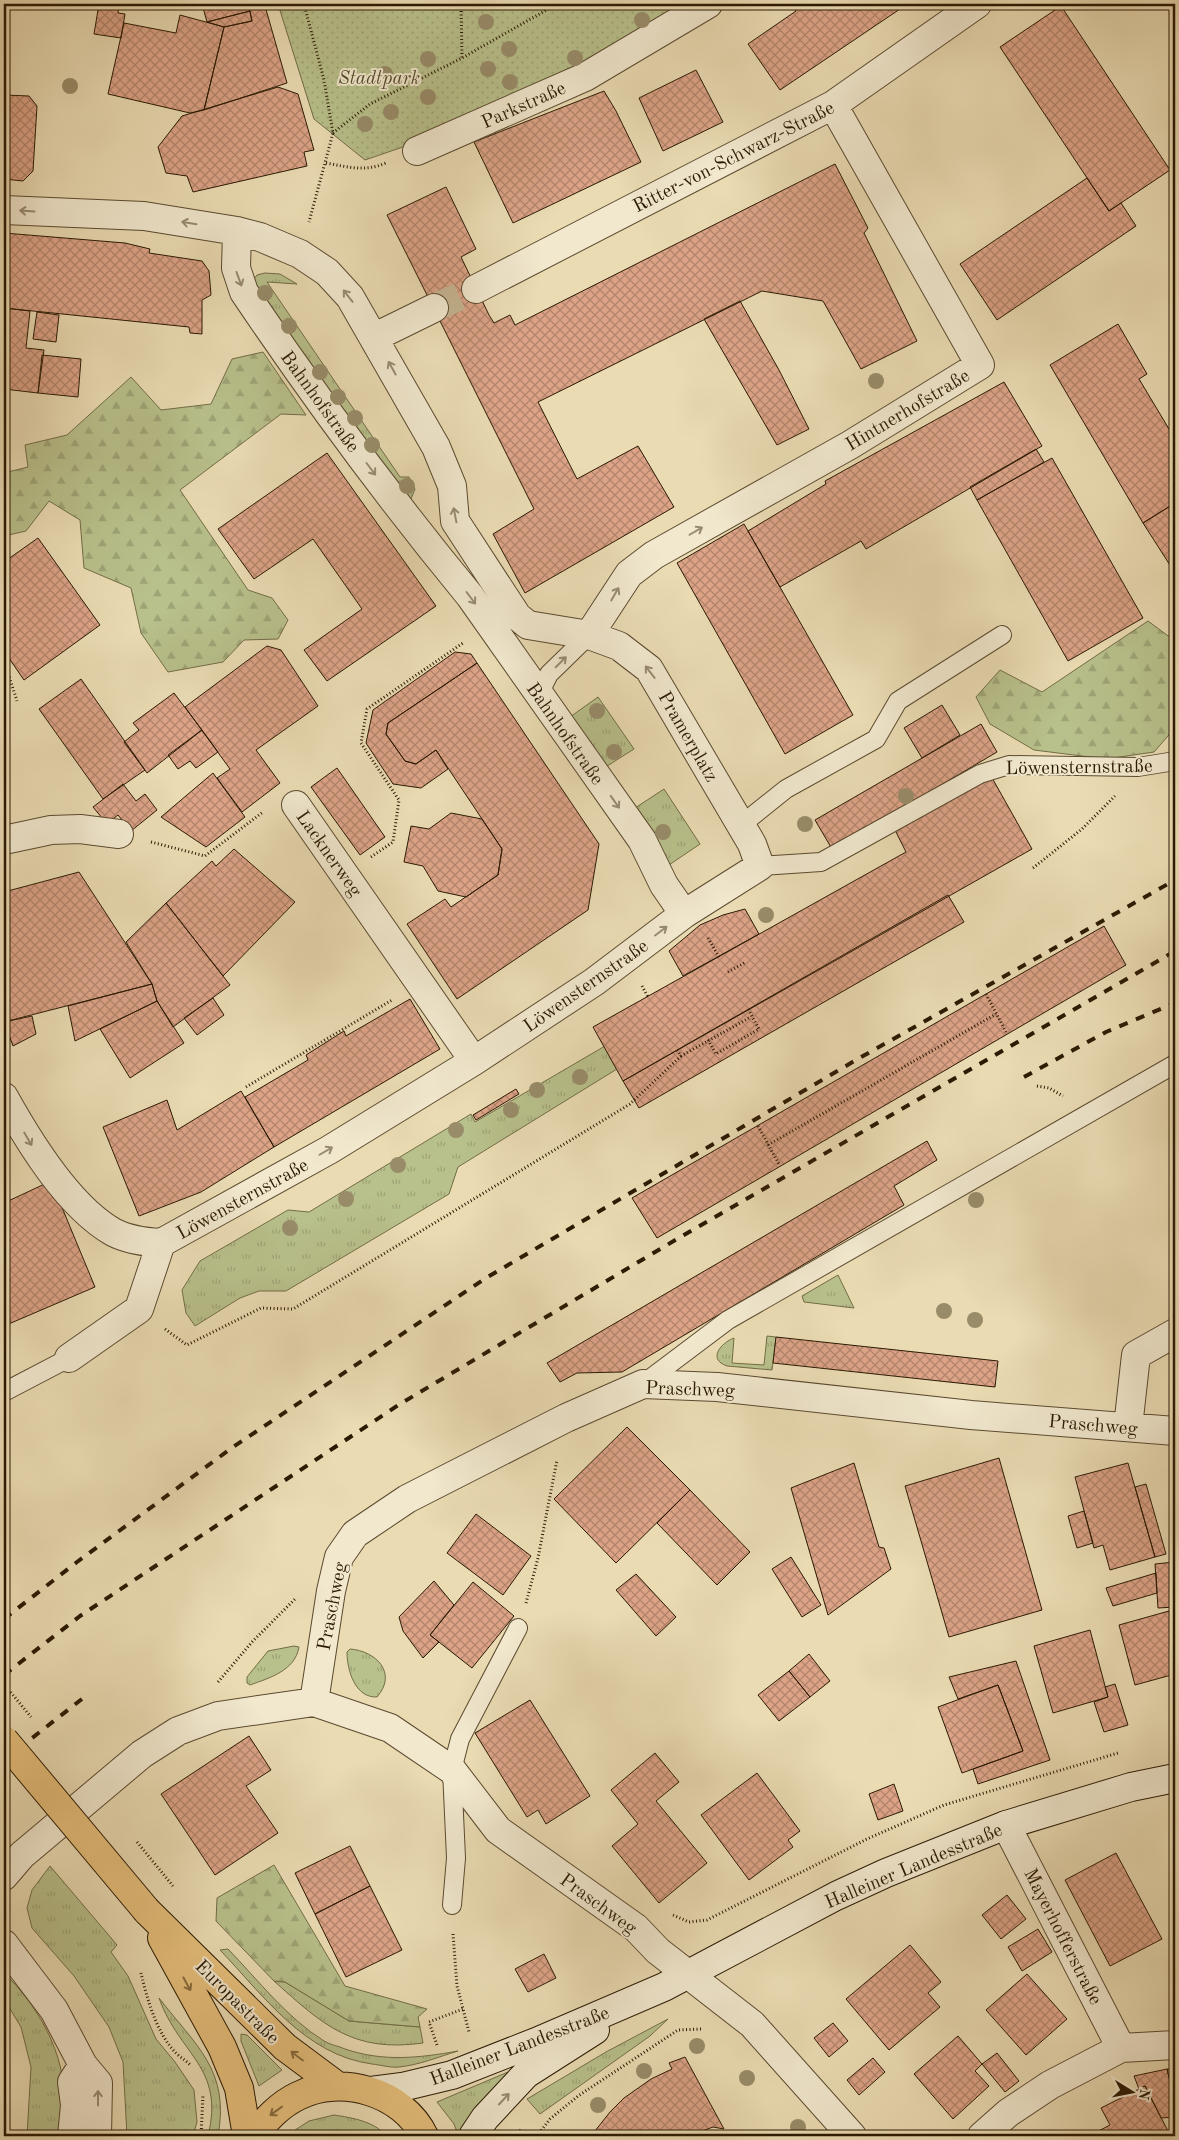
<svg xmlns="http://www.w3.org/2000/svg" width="1179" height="2140" font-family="'Old Standard TT',serif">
	<defs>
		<pattern id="grass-tufts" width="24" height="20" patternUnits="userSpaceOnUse" patternTransform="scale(1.25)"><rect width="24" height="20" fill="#b8c08b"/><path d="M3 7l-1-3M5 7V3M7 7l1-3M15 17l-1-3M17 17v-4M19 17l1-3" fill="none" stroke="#9ea476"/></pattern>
		<pattern id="forest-firs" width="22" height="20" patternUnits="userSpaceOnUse" patternTransform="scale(1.25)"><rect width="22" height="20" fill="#b8c08b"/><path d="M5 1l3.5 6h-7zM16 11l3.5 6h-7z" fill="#9ea476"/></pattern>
		<pattern id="park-dots" width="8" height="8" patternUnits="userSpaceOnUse" patternTransform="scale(1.25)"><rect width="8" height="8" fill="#b8c08b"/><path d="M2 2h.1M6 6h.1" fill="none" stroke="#9ea476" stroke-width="1.8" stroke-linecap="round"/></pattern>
		<pattern id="building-cross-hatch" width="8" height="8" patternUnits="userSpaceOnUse" patternTransform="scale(1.25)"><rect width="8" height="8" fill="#dca387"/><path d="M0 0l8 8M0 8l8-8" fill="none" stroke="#b3846c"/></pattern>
	</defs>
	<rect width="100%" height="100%" fill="#eadbb3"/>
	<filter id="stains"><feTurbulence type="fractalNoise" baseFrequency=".004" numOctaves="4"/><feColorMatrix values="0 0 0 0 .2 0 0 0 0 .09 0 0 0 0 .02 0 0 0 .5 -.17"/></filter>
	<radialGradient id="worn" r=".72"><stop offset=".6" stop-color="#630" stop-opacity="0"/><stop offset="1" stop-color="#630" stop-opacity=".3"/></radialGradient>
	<path fill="url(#grass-tufts)" stroke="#726d47" d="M265,273L280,274L297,284L267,282L400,477H409L415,489L411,499H404L256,290L253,280L257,275Z
		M598,697L634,749L604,768L570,717Z
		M664,789L700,844L669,865L632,810Z
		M605,1046L617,1069L458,1167L449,1194L286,1291H259L240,1298L195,1326L186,1313L182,1290L200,1261L288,1210L309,1212L471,1114L475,1122Z
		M838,1275L854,1308L804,1302L802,1296Z
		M767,1336L776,1337L772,1370L727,1366C707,1359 721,1343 734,1338L732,1363L764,1365Z
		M294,1646L299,1647C295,1671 269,1678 250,1685L247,1683V1677L268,1651Z
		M350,1649C376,1651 398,1673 377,1697C355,1698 347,1670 347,1652Z
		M50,1866L117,1945L111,1952L128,1976L156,2039L175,2062L194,2090L197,2122L193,2136H127L123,2062L109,2027L74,1976L32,1928L27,1908L32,1890Z
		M228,1949C258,1980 287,2018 324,2041C330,2045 339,2046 345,2049C383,2062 419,2058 458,2051C438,2057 419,2065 399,2067C391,2068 381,2065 372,2064C305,2055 264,1996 220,1950Z
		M4,1973C37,2004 66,2054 64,2102C64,2113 62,2125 61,2136H27L31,2067L21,2027L4,1999Z
		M274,1981L285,1982L349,2021L420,2027L423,2043C353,2053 323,2025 274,1981Z
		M159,1998C196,2046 230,2070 218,2136H208C225,2067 180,2056 159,1998Z
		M668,2019L650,2036L540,2114L527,2099L606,2052Z
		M241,2034L247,2035L282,2070L259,2086L241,2041Z
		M508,2072L509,2077L458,2135L454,2124L437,2102Z
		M334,2115C353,2118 373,2121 387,2136H286L309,2121Z"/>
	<path fill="url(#forest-firs)" stroke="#726d47" d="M263,352L306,415L281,414L180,490L248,590L272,598L288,620L278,639L244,640L223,662L168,672L141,633L131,588L84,568L80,520L49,501L26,531L4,536V473L28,467L25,445L67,435L131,377L161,410L211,404L232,359Z
		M1148,621L1175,641V728L1154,752L1106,759L1034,750L990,724L976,697L1000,670L1042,692Z
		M274,1865L345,1986L427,2009L418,2017L420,2027L349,2021L285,1982L274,1981L216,1921L217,1898Z"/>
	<path fill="url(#park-dots)" stroke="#726d47" d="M278,4H686L622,46L429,138L365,160L314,119Z"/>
	<path fill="url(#building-cross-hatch)" stroke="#2b1a03" d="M8,4H36L33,7L10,6Z
		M99,4H119L118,13L125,14L121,38L94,34Z
		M202,4H248L250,11L207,22Z
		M248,4H271L265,6L287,83L204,110L224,27L252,21Z
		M791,4H896L900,9L780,90L748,44L796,11Z
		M1061,6L1170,170L1109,211L1000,47Z
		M250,11L252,21L224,27L207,22Z
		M180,15L224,27L204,110L190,113L108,94L124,23L176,33Z
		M696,70L723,122L663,151L639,98Z
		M278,87L298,94L314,150L304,152L307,166L193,192L187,176L166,173L158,147L182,116Z
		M604,91L616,111L641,162L513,223L474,142Z
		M4,95L29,96L37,106L33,171L23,181L4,179Z
		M835,164L868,228L864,233L917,341L861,369L823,301L762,291L538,402L577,479L638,446L674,507L525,593L493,534L534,509L387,215L446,187L476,249L461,257L489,315L494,323L510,315L515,325Z
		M1087,178L1109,211L1121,203L1136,226L997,320L960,264Z
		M4,233L125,243L150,249L149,253L202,261L209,271L211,295L202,300V334L190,333L189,327L4,308Z
		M740,301L779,370L809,429L777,445L704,319Z
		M4,308L30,311L26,348L44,350L38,393L4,389Z
		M37,312L59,315L56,342L33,339Z
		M1118,324L1147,374L1139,379L1175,439V503L1143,523L1050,365Z
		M42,355L81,359L78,397L38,393Z
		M1004,382L1042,446L866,549L861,541L780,587L748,531L826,484L825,481Z
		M1036,449L1044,462L977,500L970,487Z
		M327,453L436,606L327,681L304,650L362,609L313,539L254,579L218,529Z
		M1052,458L1143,618L1068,661L977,500Z
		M1175,503V573L1143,523Z
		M744,524L853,715L785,754L677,563Z
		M38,538L100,625L24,680L4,651V562Z
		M267,646L281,650L318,706L256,750L280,783L242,812L217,778L230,769L185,707Z
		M455,652L471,654L477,663L388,723L386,734L405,761L416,764L436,750L448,769L421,788L393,784L366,743L373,710Z
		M477,663L599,844L588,910L457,999L407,924L445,899L451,907L498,875L502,849L436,750L416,764L405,761L386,734L388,723Z
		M81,679L145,770L103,799L39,709Z
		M174,693L202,730L147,773L124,742L139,730L133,723Z
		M942,705L960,735L922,758L904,728Z
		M981,724L997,752L832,849L815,820Z
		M202,730L218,752L196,768L190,761L178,769L168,755Z
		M337,768L385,837L360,855L311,787Z
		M213,773L245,817L206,847L161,817Z
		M991,776L1032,849L623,1081L593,1027L906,852L895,830Z
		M123,784L136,801L145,794L157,810L131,831L118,815L107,824L93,807Z
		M451,813L482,819L502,849L498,875L466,897L438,891L423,866L404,862L411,826L429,829Z
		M234,849L295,902L223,976L166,903L212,861L216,866Z
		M79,872L152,984L4,1022V892Z
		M948,895L964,922L639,1108L623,1081Z
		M166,903L230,985L173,1027L157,1001L152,984L126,942Z
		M745,909L759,934L683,976L669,951L700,925L723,915Z
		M1104,926L1126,965L657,1238L632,1198Z
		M152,984L157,1001L75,1041L68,1006Z
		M213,998L224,1015L197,1035L184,1018Z
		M410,999L440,1049L274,1147L245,1097L308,1060L306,1055L344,1031L346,1036Z
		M157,1001L184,1043L130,1078L100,1029Z
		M32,1016L36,1034L13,1046L4,1022Z
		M516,1089L519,1094L476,1120L473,1115Z
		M241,1091L274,1147L201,1192L139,1216L103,1127L167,1100L177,1130Z
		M927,1141L937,1160L894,1186L904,1205L622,1372L577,1373L560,1382L547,1363Z
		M51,1181L95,1287L4,1326V1203Z
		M776,1337L998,1361L995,1387L773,1363Z
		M627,1427L690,1490L616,1563L554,1499Z
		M999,1458L1042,1610L949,1637L905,1486Z
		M854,1463L879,1547L884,1548L891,1569L828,1615L791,1488Z
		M1128,1463L1155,1557L1110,1570L1103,1545L1094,1548L1075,1477Z
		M1146,1484L1166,1554L1155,1557L1135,1487Z
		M690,1490L750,1552L717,1585L657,1523Z
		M1084,1511L1093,1543L1077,1548L1068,1516Z
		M476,1514L531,1556L503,1595L447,1553Z
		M791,1557L821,1605L802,1617L772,1569Z
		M1175,1562V1607L1158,1608L1155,1564Z
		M1156,1573L1157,1593L1113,1606L1106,1588Z
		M636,1574L676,1617L656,1636L616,1590Z
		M434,1581L454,1605L430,1635L439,1642L423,1658L403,1631L399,1617Z
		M473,1582L514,1616L472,1668L430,1635Z
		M1169,1611L1175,1637V1674L1135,1685L1119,1625Z
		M1090,1630L1108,1697L1053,1713L1034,1646Z
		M809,1654L830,1681L810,1697L789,1671Z
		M1016,1661L1050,1760L978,1784L973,1769L1023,1751L998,1685L958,1699L949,1677Z
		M789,1671L810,1697L779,1721L758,1695Z
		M1115,1684L1128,1725L1104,1732L1094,1702L1108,1697L1105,1687Z
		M998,1685L1023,1751L962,1773L938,1707Z
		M530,1700L590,1796L546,1824L538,1810L527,1817L475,1733Z
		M249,1736L271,1770L246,1786L278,1833L215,1875L161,1794Z
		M655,1753L679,1782L656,1801L707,1863L659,1903L612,1846L638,1824L611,1790Z
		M757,1773L800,1831L788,1840L793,1847L749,1880L701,1815Z
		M894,1784L903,1811L878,1820L869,1794Z
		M350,1846L370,1886L315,1914L295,1873Z
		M1116,1853L1162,1939L1110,1966L1065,1880Z
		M370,1886L402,1950L346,1977L315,1914Z
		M1007,1895L1026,1919L1001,1939L982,1915Z
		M1038,1929L1052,1952L1022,1971L1008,1947Z
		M910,1945L941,1982L928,1993L940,2007L889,2050L846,1999Z
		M544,1954L556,1978L528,1992L515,1969Z
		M1027,1974L1067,2019L1026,2055L986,2010Z
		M833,2023L848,2041L829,2057L814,2038Z
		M958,2036L982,2064L975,2071L989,2086L953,2119L914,2074Z
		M997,2053L1019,2081L1005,2092L982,2064Z
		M685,2057L724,2129L713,2127L689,2136H591L610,2112L624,2098L651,2079L672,2069L669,2063Z
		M873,2058L885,2072L859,2095L847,2080Z
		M1167,2069L1175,2103V2117L1161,2118L1145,2086L1139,2089L1134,2076Z
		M1167,2069H1175V2103Z
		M1145,2086L1169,2133L1163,2136H1089L1110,2125L1101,2108Z"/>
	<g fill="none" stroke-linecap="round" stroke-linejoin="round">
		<path stroke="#c4b490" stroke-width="28" stroke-dasharray="28 14" stroke-linecap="butt" d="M434,308L476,289"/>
		<defs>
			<path id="service" d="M539,694L549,674L589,635
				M741,825L786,789L876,739L898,701L1002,635
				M760,866L821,862L980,774L1009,765L1138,767L1175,761
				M643,1384L728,1320L1175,1064
				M4,1392L69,1358
				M452,1905L456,1858L452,1770L460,1739L518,1628"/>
			<path id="minor" d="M417,151L585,77L708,4
				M4,210L144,216L237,231L260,237L300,254L327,272L350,297L436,447L452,486L455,521L517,616L528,625L589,635L619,646L649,669L752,844L760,866L684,914L594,982L474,1061L329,1150L161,1243L139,1309L69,1358
				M237,231L236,268L244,292C314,396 390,499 470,596L642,840L664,885L684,914
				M476,289L833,105L977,4
				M375,337L434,308
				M589,635L629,574L654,555L850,445L980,365L833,105
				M296,805L474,1061
				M4,840L51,830L80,829L119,834
				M4,1097C29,1142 68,1206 113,1232C128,1240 145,1242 161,1243
				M1128,1427L1136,1355L1175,1333
				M314,1702L331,1591L339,1557L355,1534L407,1499L566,1418L643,1384L717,1387L971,1415L1175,1431
				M1006,1825L1121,2048
				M4,1876L22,1855L142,1754L178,1731L218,1716L314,1702L390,1728L452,1770L498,1830L636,1928L658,1951L752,2024L852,2136
				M4,1944L54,2010L83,2065L98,2083L97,2136
				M72,2136L75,2105L72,2082L83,2065
				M982,2136L1008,2113L1050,2085L1121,2048L1175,2045"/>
			<path id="secondary" d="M371,2091L402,2087L452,2075L536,2042L664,1987L836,1896L886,1873L1006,1825L1131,1787L1175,1778
				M473,2136L485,2118L526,2074L595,2030"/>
			<path id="primary" d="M147,1911L285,2047L336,2085
				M162,1938L222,2047L239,2088L247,2136
				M253,2136C266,2120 279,2105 298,2096C341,2074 403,2092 424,2136"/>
		</defs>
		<use href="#service" stroke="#5b4a2f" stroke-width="20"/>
		<use href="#minor" stroke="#5b4a2f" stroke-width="30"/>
		<use href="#secondary" stroke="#2b1a03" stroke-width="30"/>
		<use href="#primary" stroke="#2b1a03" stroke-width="30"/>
		<path stroke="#2b1a03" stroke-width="3" stroke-dasharray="1 2.5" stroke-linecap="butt" d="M304,4L324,80L333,133L309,222
			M461,4L462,58
			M333,133L370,104L462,58L557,4
			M326,163C348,167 365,172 386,163
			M4,668L9,676L17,701
			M151,842L205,856L263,812
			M371,857L393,842L399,800L361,743L367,709L463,643
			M1033,868L1082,829L1115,796
			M708,938L719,957
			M728,972L746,962
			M642,986L648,997
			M986,994L1007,1034
			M708,1040L716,1054L759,1029L748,1009
			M677,1050L681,1056L749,1018
			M1037,1086L1049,1088L1063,1096
			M246,1087L392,1000
			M758,1126L780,1166
			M768,1145L996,1014
			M165,1329L187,1345L261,1308L293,1309L630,1104L681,1056
			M526,1603L538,1558L557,1460
			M218,1682L252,1642L295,1599
			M673,1915L689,1922L707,1920L867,1839L944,1805L1118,1753
			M453,1934L457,1986L469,2032
			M141,1973C147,1999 157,2034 176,2053C181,2058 187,2061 191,2066
			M437,2045L429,2022L463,2009
			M519,2130L526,2136
			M201,2136L203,2095
			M537,2136L550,2119L578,2096L678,2030L701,2029"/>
		<use href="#service" stroke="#f1e8ce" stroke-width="18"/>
		<use href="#minor" stroke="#f1e8ce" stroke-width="28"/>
		<use href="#secondary" stroke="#f1e8ce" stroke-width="28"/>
		<use href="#primary" stroke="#e5be7a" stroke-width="28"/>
		<path stroke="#2b1a03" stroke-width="4" stroke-dasharray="9 9" stroke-linecap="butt" d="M1024,1077L1106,1032L1175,1003
			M4,1619L77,1562L233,1447L486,1278L856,1060L1175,880
			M4,1675L80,1616L400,1404L677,1239L1175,951
			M4,1760L87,1695"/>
		<defs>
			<path id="primary-bridge" d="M4,1740L147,1911"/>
		</defs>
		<use href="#primary-bridge" stroke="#2b1a03" stroke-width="30" stroke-linecap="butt"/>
		<path stroke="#2b1a03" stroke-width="3" stroke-dasharray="1 2.5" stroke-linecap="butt" d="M4,1684L31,1717
			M137,1842L173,1886"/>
		<use href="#primary-bridge" stroke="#e5be7a" stroke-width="28"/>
	</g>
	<g fill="#988c69">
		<circle cx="642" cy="20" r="8"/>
		<circle cx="486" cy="22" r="8"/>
		<circle cx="509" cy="49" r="8"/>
		<circle cx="575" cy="58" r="8"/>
		<circle cx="428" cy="59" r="8"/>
		<circle cx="488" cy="69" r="8"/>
		<circle cx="385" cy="74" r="8"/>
		<circle cx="510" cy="82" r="8"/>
		<circle cx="70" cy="86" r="8"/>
		<circle cx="428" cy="97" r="8"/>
		<circle cx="391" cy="112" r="8"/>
		<circle cx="365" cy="124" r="8"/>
		<circle cx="265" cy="293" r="8"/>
		<circle cx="289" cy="326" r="8"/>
		<circle cx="320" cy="372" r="8"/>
		<circle cx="876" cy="381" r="8"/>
		<circle cx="338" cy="397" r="8"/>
		<circle cx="355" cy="418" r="8"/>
		<circle cx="372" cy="445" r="8"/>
		<circle cx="407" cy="486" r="8"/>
		<circle cx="597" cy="711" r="8"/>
		<circle cx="614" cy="752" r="8"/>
		<circle cx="906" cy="796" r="8"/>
		<circle cx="805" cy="824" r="8"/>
		<circle cx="663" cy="832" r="8"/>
		<circle cx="766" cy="915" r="8"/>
		<circle cx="580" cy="1077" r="8"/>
		<circle cx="537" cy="1090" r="8"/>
		<circle cx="511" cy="1110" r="8"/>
		<circle cx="456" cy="1130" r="8"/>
		<circle cx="398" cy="1165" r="8"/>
		<circle cx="346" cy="1199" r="8"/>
		<circle cx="976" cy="1200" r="8"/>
		<circle cx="290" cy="1228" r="8"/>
		<circle cx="944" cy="1311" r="8"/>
		<circle cx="975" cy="1320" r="8"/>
		<circle cx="697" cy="2046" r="8"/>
		<circle cx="644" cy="2071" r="8"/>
		<circle cx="747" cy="2078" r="8"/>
		<circle cx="598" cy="2105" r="8"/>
		<circle cx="798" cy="2127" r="8"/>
	</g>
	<defs><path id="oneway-shaft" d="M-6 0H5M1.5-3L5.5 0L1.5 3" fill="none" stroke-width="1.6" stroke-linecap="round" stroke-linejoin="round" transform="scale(1.25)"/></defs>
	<g stroke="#988b73">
		<use href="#oneway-shaft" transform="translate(27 211) rotate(-176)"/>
		<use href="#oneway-shaft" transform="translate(189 223) rotate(-171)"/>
		<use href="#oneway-shaft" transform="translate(239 279) rotate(70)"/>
		<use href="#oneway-shaft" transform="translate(348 296) rotate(-128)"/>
		<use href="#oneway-shaft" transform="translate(392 368) rotate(-119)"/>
		<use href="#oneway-shaft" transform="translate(371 469) rotate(53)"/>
		<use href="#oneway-shaft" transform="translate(455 515) rotate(-101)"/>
		<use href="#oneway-shaft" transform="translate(696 531) rotate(-30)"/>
		<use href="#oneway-shaft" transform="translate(615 594) rotate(-60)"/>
		<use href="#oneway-shaft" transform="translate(471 598) rotate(53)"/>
		<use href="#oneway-shaft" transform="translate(561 662) rotate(-45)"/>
		<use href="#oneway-shaft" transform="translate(650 672) rotate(-128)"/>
		<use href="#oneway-shaft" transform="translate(615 802) rotate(55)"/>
		<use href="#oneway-shaft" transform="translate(661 931) rotate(-37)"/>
		<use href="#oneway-shaft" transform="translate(28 1139) rotate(60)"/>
		<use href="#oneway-shaft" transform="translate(326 1151) rotate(-30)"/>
		<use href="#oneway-shaft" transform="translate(98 2098) rotate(-90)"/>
		<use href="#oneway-shaft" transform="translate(504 2099) rotate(-47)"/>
	</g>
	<g stroke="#886c3e">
		<use href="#oneway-shaft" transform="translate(187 1984) rotate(61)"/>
		<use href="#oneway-shaft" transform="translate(297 2056) rotate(-143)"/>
		<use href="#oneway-shaft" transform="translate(276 2111) rotate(144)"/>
	</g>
	<g text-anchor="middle" stroke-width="4" stroke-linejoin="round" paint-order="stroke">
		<g font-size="19" font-style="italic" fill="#554c2c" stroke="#f1e8ce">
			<text x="379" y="84">Stadtpark</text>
		</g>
		<g font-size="19" fill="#2b1a03" stroke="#f1e8ce">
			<text transform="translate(523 104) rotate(-24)" y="7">Parkstraße</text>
			<text transform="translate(733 156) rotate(-27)" y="7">Ritter-von-Schwarz-Straße</text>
			<text transform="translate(321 401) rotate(54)" y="7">Bahnhofstraße</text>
			<text transform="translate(907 409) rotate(-31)" y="7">Hintnerhofstraße</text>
			<text transform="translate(566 733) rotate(55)" y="7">Bahnhofstraße</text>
			<text transform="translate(689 736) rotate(60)" y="7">Pramerplatz</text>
			<text transform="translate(1079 766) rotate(-1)" y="7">Löwensternstraße</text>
			<text transform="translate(330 853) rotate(55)" y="7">Lacknerweg</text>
			<text transform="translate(585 985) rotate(-35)" y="7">Löwensternstraße</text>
			<text transform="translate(242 1198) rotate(-29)" y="7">Löwensternstraße</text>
			<text transform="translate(690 1388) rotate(2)" y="7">Praschweg</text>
			<text transform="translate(1093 1424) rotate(5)" y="7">Praschweg</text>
			<text transform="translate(331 1606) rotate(-79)" y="7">Praschweg</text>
			<text transform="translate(913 1865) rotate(-23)" y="7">Halleiner Landesstraße</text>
			<text transform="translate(599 1903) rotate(36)" y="7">Praschweg</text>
			<text transform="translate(1064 1936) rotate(63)" y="7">Mayerhofferstraße</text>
			<text transform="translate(238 2001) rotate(45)" y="7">Europastraße</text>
			<text transform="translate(519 2045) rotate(-21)" y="7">Halleiner Landesstraße</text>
		</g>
	</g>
	<rect width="1179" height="2140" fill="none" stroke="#eadbb3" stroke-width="20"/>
	<rect x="5" y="5" width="1169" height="2130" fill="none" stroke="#2b1a03" stroke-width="2.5"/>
	<rect x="10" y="10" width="1159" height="2120" fill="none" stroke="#2b1a03"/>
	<g transform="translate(1132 2092) rotate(100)" stroke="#f1e8ce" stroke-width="4" paint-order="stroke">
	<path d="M0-4L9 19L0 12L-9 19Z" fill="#2b1a03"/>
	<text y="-8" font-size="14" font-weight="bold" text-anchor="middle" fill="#2b1a03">N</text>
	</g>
	<rect width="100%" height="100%" filter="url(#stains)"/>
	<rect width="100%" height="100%" fill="url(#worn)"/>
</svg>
